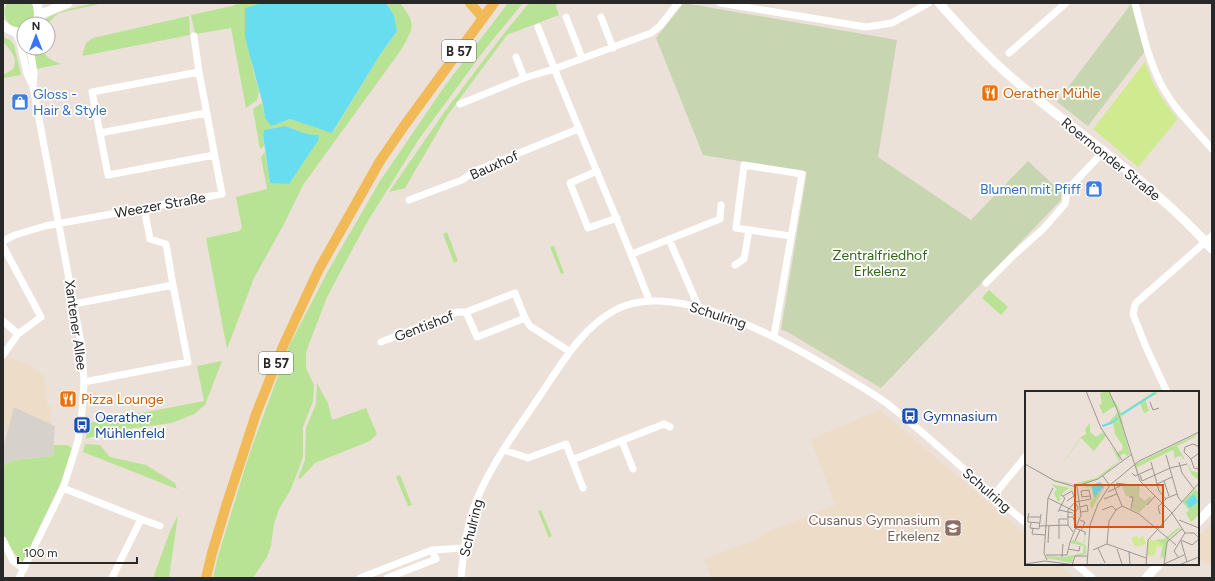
<svg xmlns="http://www.w3.org/2000/svg" width="1215" height="581" font-family="Figtree,sans-serif">
	<rect width="100%" height="100%" fill="#ebe1d9"/>
	<path fill="#eddcc8" d="M7,357L26,363L44,376L47,405L51,406V424L14,407L8,431H3V366Z
		M880,410L1026,535V564H1059L1075,578H711L704,559L762,537V534L835,505L811,439Z
		M1212,523V567L1198,556V537Z"/>
	<path fill="#b9e394" d="M7,3H31C36,10 35,17 29,24H24V27C9,31 0,16 7,3Z
		M96,3H104L59,13L55,16L48,24H41C50,11 82,6 96,3Z
		M239,3H263L245,9L253,70L259,91L257,100L246,108L231,28L195,34L191,15L232,6Z
		M386,3H400C417,25 414,26 401,50L303,185L284,224L254,278L227,349L206,238L239,231L242,228L236,197L267,189L261,157L265,152L270,183L318,135H310L302,133L294,129L285,126L264,130L263,135L264,146L260,149L253,109L262,103L265,118L271,125L290,119L333,132L380,55L397,31L394,15Z
		M508,3H523L486,48L419,139L366,224L327,297L306,352V368L314,385L313,401L303,427V456L300,466L290,491L279,509L274,524L271,546L267,557L253,578H213L218,556L250,452L289,346L328,271L380,181L444,87Z
		M529,3H557L556,7L559,15L507,35L447,116L405,188L389,192L445,111L502,36Z
		M189,16L190,35L82,56L86,43L93,38Z
		M3,37L10,40L14,45L21,75L3,78V75L12,70C20,59 10,50 3,42Z
		M33,48H42C44,57 53,61 61,64L36,69Z
		M447,232L458,261L454,263L443,234Z
		M554,246L564,273L561,274L550,247Z
		M989,290L1008,307L1001,315L982,298Z
		M222,361L205,405L194,414L172,423L106,432L86,439L89,423L204,401L197,366Z
		M317,383L328,403L332,420L366,408L377,434L370,441L315,463L300,479L298,478L305,460L306,428L316,404Z
		M85,444L100,445L110,457L146,465L175,483L177,489L83,452Z
		M54,445H67L72,448L62,480L23,562L15,554L3,536V466L13,460L53,456Z
		M400,475L412,505L408,506L396,477Z
		M541,510L552,536L549,538L538,511Z
		M178,515L169,578H153L170,531Z"/>
	<path fill="#c7d5b0" d="M684,3L897,40L878,157L971,220L1028,161L1061,192V200L881,388L786,331L781,330L807,172L703,155L656,38Z
		M1131,4L1145,51L1088,126L1057,102Z"/>
	<path fill="#d0eb8f" d="M1145,62C1154,87 1161,98 1178,119L1138,167L1093,129Z"/>
	<path fill="#d7d1cc" d="M14,407L55,426L53,456L13,460L3,466V448Z"/>
	<path fill="#69ddf0" d="M263,3H386L394,15L397,31L380,55L332,133L290,119L271,126L265,118L263,105L245,37V8Z
		M285,126C297,130 305,135 318,135L319,139L289,184L270,183L263,135L264,130Z"/>
	<g fill="none" stroke-linecap="round" stroke-linejoin="round">
		<path stroke="#fff" stroke-width="7" d="M720,3L866,27L892,23L929,3
			M1135,3C1142,30 1148,59 1161,84C1174,109 1195,129 1212,149
			M566,17L582,58
			M601,17L613,48
			M538,27C573,119 614,208 649,300
			M15,32L20,42L27,74L33,86
			M194,36L199,72
			M1009,53L1066,3
			M516,57L524,78
			M460,104L524,78L554,69L651,33L660,26L678,3
			M100,133L206,113
			M597,171L570,183L588,228L617,218
			M409,200L462,180L475,171L578,129
			M144,208L150,239L166,244L173,285
			M669,239L698,306
			M3,241L15,235L45,226L222,194L199,72L92,92L108,175L214,155
			M3,246L41,317L18,334L3,355
			M632,254L720,219L721,205
			M735,265L744,259L749,230
			M986,283L1014,255L1043,229L1065,204L1067,192L1071,186L1104,151
			M74,304L173,285L188,362L84,382
			M466,312L477,337L525,318
			M3,321L18,334
			M774,336L802,174L744,165L736,228L790,236
			M381,342L457,312H466L515,293L525,318L530,326L569,351
			M1167,392L1146,347L1133,314L1135,305L1137,302L1212,236
			M622,441L633,469
			M504,450L528,458L566,444L583,488
			M572,460L664,424L670,427
			M63,488L141,519L112,578
			M994,495L1026,456
			M141,519L160,526
			M3,540L13,561L24,569
			M1076,564L1092,578
			M19,578L63,488L78,441L82,412L84,382L82,348L33,87L34,73L30,48
			M360,578L432,550L464,548
			M387,578L436,559L432,550
			M461,578C463,554 466,530 474,507C487,469 519,427 541,394C562,363 582,328 615,310C676,278 782,340 835,371C853,382 872,392 889,405C936,442 980,485 1026,523"/>
		<path stroke="#fff" stroke-width="9" d="M939,3C964,31 989,59 1018,83C1083,138 1155,185 1212,249
			M39,15L68,3
			M35,24L39,15L37,3
			M3,25C9,31 16,33 24,32
			M1198,522L1212,507
			M1146,578L1159,564"/>
		<path stroke="#f2ba57" stroke-width="10" d="M470,3L483,18
			M206,578L212,553L227,503L256,414L284,344L319,269L380,161L404,126L494,3"/>
	</g>
	<defs>
		<symbol id="restaurant-square" viewBox="-11 -11 22 22"><rect x="-9" y="-9" width="18" height="18" rx="4" fill="#e8710a" stroke="#fff"/><path d="M-5-6h1v4h1v-4h1v4h1v-4h1v5L-1.5 .5V6h-2V.5L-5-1ZM5-6V6H3V1.5H1.5Q1.5-4 5-6Z" fill="#fff"/></symbol>
		<symbol id="shop-square" viewBox="-11 -11 22 22"><rect x="-9" y="-9" width="18" height="18" rx="4" fill="#3f7fe0" stroke="#fff"/><path d="M-5-2.5h2.3a2.7 3.5 0 0 1 5.4 0H5L5.5 6h-11ZM-1.5-2.5h3a1.5 2.3 0 0 0-3 0Z" fill="#fff"/></symbol>
		<symbol id="bus-square" viewBox="-11 -11 22 22"><rect x="-9" y="-9" width="18" height="18" rx="4" fill="#1a4fb4" stroke="#fff"/><path d="M-5-6H5V4H4V6H2V4H-2V6H-4V4H-5ZM-3.5-4V0h7V-4ZM-3.5 1.2v1.5H-2V1.2ZM2 1.2v1.5H3.5V1.2Z" fill="#fff"/></symbol>
		<symbol id="school-square" viewBox="-11 -11 22 22"><rect x="-9" y="-9" width="18" height="18" rx="4" fill="#8d6e63" stroke="#fff"/><path d="M0-5L7-2L0 1L-7-2ZM-4 1L0 2.5L4 1V4Q0 6-4 4Z" fill="#fff"/></symbol>
	</defs>
	<g fill-rule="evenodd">
		<use href="#restaurant-square" x="980" y="83" width="20" height="20"/>
		<use href="#shop-square" x="10" y="92" width="20" height="20"/>
		<use href="#shop-square" x="1084" y="179" width="20" height="20"/>
		<use href="#restaurant-square" x="58" y="389" width="20" height="20"/>
		<use href="#bus-square" x="900" y="406" width="20" height="20"/>
		<use href="#bus-square" x="72" y="415" width="20" height="20"/>
		<use href="#school-square" x="943" y="518" width="20" height="20"/>
	</g>
	<g text-anchor="middle" stroke-width="3.5" stroke-linejoin="round" paint-order="stroke">
		<g fill="#fff" stroke="#686868" stroke-width="1">
			<rect x="442" y="40" width="34" height="22" rx="3"/>
			<rect x="259" y="352" width="34" height="22" rx="3"/>
		</g>
		<g font-size="13" font-weight="bold" fill="#282828">
			<text x="459" y="56">B 57</text>
			<text x="276" y="368">B 57</text>
		</g>
		<g font-size="14" fill="#c56008" stroke="#fff" text-anchor="start">
			<text x="1003" y="98">Oerather Mühle</text>
			<text x="81" y="404">Pizza Lounge</text>
		</g>
		<g font-size="14" fill="#366cbe" stroke="#fff" text-anchor="start">
			<text x="33" y="99">Gloss -<tspan x="33" dy="16">Hair &amp; Style</tspan></text>
			<text x="1081" y="194" text-anchor="end">Blumen mit Pfiff</text>
		</g>
		<g font-size="14" fill="#282828" stroke="#fff">
			<text transform="translate(1111 159) rotate(39)" y="5">Roermonder Straße</text>
			<text transform="translate(494 165) rotate(-24)" y="5">Bauxhof</text>
			<text transform="translate(160 205) rotate(-10)" y="5">Weezer Straße</text>
			<text transform="translate(718 315) rotate(18)" y="5">Schulring</text>
			<text transform="translate(76 325) rotate(82)" y="5">Xantener Allee</text>
			<text transform="translate(424 326) rotate(-21)" y="5">Gentishof</text>
			<text transform="translate(987 490) rotate(41)" y="5">Schulring</text>
			<text transform="translate(471 528) rotate(-76)" y="5">Schulring</text>
		</g>
		<g font-size="14" fill="#326518" stroke="#fff">
			<text x="880" y="260">Zentralfriedhof<tspan x="880" dy="16">Erkelenz</tspan></text>
		</g>
		<g font-size="14" fill="#164399" stroke="#fff" text-anchor="start">
			<text x="923" y="421">Gymnasium</text>
			<text x="95" y="422">Oerather<tspan x="95" dy="16">Mühlenfeld</tspan></text>
		</g>
		<g font-size="14" fill="#785e54" stroke="#fff" text-anchor="end">
			<text x="940" y="525">Cusanus Gymnasium<tspan x="940" dy="16">Erkelenz</tspan></text>
		</g>
	</g>
	<g transform="translate(1025 391)">
		<rect width="174" height="174" fill="#ebe1d9"/>
		<path d="M83,0L91,14L105,63L101,65L100,62L94,65L96,69L82,81L73,87L63,92L53,94L41,93L30,90L0,72L29,89L49,93L71,87L94,70L85,53L91,62L97,59L98,55L90,43L88,32L81,34L93,21L90,15L78,23L74,14L77,13L75,2ZM130,0H133L132,3L120,8L124,20L119,22L115,12L96,24L99,37L89,8L96,22ZM65,32V41L71,46L78,41L81,45L69,60L56,47L28,86L56,46L61,43L60,38ZM174,42L168,47L152,55L167,80L174,82V89L167,84L160,68H157L158,66L153,65L150,68L148,59L112,76L113,83L110,73ZM75,91L80,95L66,119L65,111L69,107L66,96L56,97ZM74,92L79,96L74,103H69L68,94ZM25,93L45,97L50,99L49,96L51,99H47L45,97L40,100L34,106L36,107L33,111L29,102L32,98ZM170,98L174,102V124L166,131L161,122L164,119L157,111ZM63,131L59,152L57,153L61,154V163L48,166L47,172L22,167L21,165L39,166L58,162L59,155L45,152L47,149L58,152ZM154,136L155,138L144,147L139,167L136,166L135,169L138,153L129,149L139,148Z" fill="#b9e394" fill-rule="evenodd"/>
		<path d="M99,94L115,96L114,105L120,110L125,105L127,108L114,122L107,118L108,106L101,105L97,96Z" fill="#c7d5b0"/>
		<path d="M112,145L113,148L118,145L121,153L116,155L113,149L115,154L110,156L106,147ZM124,148L138,153L137,156L132,155L130,163L127,165L122,164Z" fill="#d0eb8f"/>
		<path d="M75,91L79,96L69,107L67,94ZM169,103L173,111L165,117L160,111Z" fill="#69ddf0"/>
		<path fill="none" stroke="#69ddf0" stroke-width="2" d="M96,24L130,2M77,35L86,32L93,27"/>
		<path fill="none" stroke="#9d9792" stroke-width="1" d="M61,0L76,37L97,69M84,0L93,21L115,90L147,122L123,149L121,174M125,11L128,19L134,17M174,59L173,55L168,53L160,56L159,61L166,68L174,62M141,64L153,106L157,111M166,68L169,77L173,78L174,73M126,71L134,100L141,108M154,71L157,82L169,98M0,73L30,90L51,96L52,94M107,82L110,85L128,77M115,84L117,90L145,77L162,73M78,85L85,95M139,90L144,105M91,92L113,95L118,93M132,93L147,86M52,95L73,88L107,63M89,95L97,115M83,101L99,93M38,105L47,100L49,105L42,110M104,106H108L106,118M23,107L49,120M79,108L92,103M122,114L130,105M55,116L62,114L63,120L56,121M34,119L48,122M77,119L87,115L91,119M33,121L40,107L36,104M4,122L3,126H15M135,123L133,116L142,107L152,103M48,125L53,117L50,111M3,126V131L15,132M42,126H48L51,135M55,129L60,131L56,140M154,129L174,137M6,132L5,137L14,138L16,123M15,135L43,134M8,137L7,143L20,144M50,137L60,141V144M48,141L43,134V119L50,111L66,108L64,99L56,100L57,106L65,105M160,142L147,122L174,92M160,142H169L174,147M34,148V128H42M156,149L167,154L174,148M50,150L55,139M156,150L162,171M23,152L24,134M82,153L84,130L91,119L97,115L114,123L151,154M82,153L121,167M73,157L80,172M43,158L54,160L55,155M92,158L97,173M68,159L82,153M104,160L105,174M21,164H42L45,151L56,124L52,96M37,166L38,153M153,166L149,160L160,142M22,169L19,162L23,107L28,97M0,173L20,170L50,174M47,174L50,165H62M62,174L65,134L73,113L85,94L114,70L174,41M137,174L159,164M139,174L142,151L157,138M154,174L174,166"/>
		<path fill="#d5540f" fill-opacity="0.15" stroke="#d5540f" stroke-width="2" d="M50,94H138V136H50Z"/>
		<rect width="174" height="174" fill="none" stroke="#282828" stroke-width="2"/>
	</g>
	<rect width="1215" height="581" fill="none" stroke="#282828" stroke-width="8"/>
	<g transform="translate(36 36)"><circle r="19" fill="#ffffff" stroke="#a9a9a9"/>
	<path d="M0-3L7 15L0 10L-7 15Z" fill="#3574fc"/>
	<text y="-6" font-size="11" font-weight="bold" text-anchor="middle" fill="#282828">N</text>
	</g>
	<path d="M18 557v6h119v-6" fill="none" stroke="#282828" stroke-width="2"/>
	<text x="24" y="557" font-size="12" fill="#282828" stroke="#ffffff" stroke-width="3" paint-order="stroke">100 m</text>
</svg>
